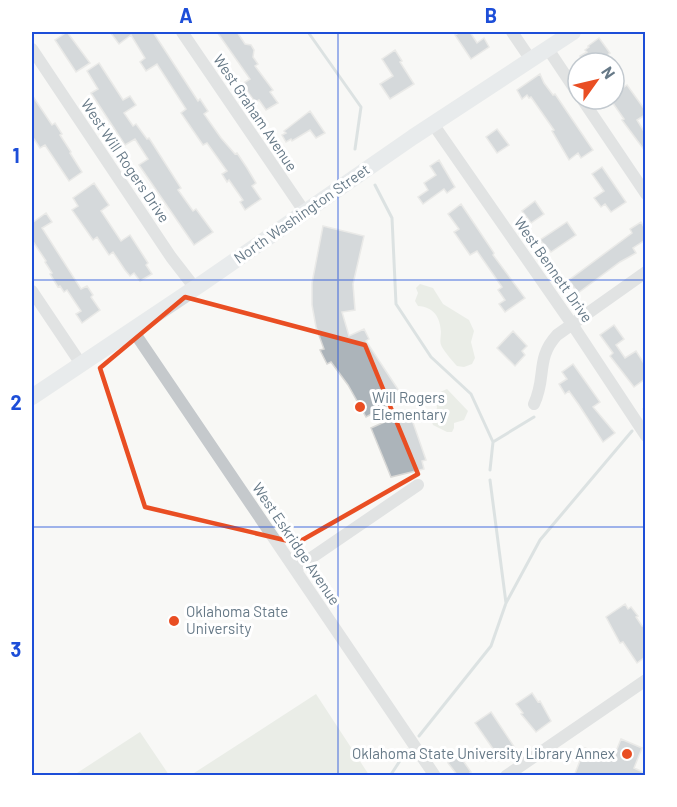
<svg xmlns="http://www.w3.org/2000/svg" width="677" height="807" font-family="Barlow,sans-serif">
	<rect width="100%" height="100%" fill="#f8f8f5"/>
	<path fill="#d9e0d6" d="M420,284L433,288L443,304L469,320L474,331L471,342L475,358L472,364L464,367L457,366C454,363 444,351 442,347C439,342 441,337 441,332C440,317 434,307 418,306L415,301L418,293L416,288Z
		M447,389L468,411L464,420L454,423V428L452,432H447L433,425L431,419L437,408L436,398L438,393Z
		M316,694L369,775H191Z
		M140,732L169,775H74Z"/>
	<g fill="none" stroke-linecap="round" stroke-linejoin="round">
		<path stroke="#bbc8cb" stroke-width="3" d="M308,32L361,107L355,149
			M375,185L392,218L396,304L431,357L471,394L493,442
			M644,409L646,406
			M490,470L493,442L534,417
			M490,480L506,603
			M419,736L491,646L506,603L540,540L632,431
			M390,776L407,750"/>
	</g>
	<path fill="#acb4ba" stroke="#d9d9d7" stroke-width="1.5" d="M67,32L90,63L76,72L55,40Z
		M110,32H153L198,101L200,99L208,111L204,114L221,138L235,154L237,153L247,168L256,183L252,186L261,199L245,210L240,202L243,200L229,180L227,182L222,174L227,171L207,143L203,145L181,113L186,109L157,64L146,71L140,62L145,58L131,35L119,44Z
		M217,32H237L245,44L251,45L254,50L253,57L258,64L255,66L273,90L270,92L278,103L266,110L259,100L255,102L242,84L250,79Z
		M460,32H470L477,43L484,38L489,47L471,59L455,35Z
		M599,38L610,53L596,63H584L580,56L587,52L585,50L589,47L588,46Z
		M395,50L402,61L400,62L414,84L390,99L380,84L393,76L382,59Z
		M99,63L123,100L130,96L136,105L124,113L133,126L136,124L147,139L149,138L181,188L178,190L193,211L196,209L213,232L194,245L139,165L148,159L135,139L125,145L91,93L98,89L87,71Z
		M540,74L544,83L553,95L555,94L593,150L581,158L578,153L569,160L552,131L554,130L531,97L529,98L527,95L522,99L517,90Z
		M614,79L621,89L627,85L645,110V115L637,120L645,133V151L622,120L624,119L610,99H614Z
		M32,95L52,125L55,123L62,134L60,135L71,152L70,153L82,172L69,181L45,145L40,148L32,136Z
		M310,111L325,133L316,138L310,130L292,141L291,139L286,142L282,135L286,133L284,131Z
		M497,129L509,145L497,153L486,137Z
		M439,160L455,187L447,193L444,189L423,204L418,197L428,190L424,183L436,175L430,166Z
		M602,167L626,202L611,212L605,204L601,207L594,198L604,191L592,174Z
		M94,183L109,205L101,211L121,241L130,235L148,263L146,265L152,274L140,281L134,273L130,276L125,270L113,252L109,255L97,237L93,240L72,210L78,206L73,198Z
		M535,201L544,214L531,223L522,211Z
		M461,204L494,253L493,255L525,298L505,312L499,304L505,300L498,290L502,287L477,251L470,255L454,232L459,229L448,214Z
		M46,213L52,222L42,228L81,289L87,286L93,295L91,297L100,310L82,323L76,314L81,311L67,290L64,292L60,286L58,287L50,274L52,273L45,262L46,261L32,240V223Z
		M567,222L576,235L551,252L540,240Z
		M641,222L645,229V240L633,248L636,253L620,262L578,293L569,280L632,233L630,229Z
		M323,226L364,236L353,284L355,310L342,312L349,336L364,329L369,339L366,341L399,391L394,393L398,400L366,417L348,385L331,362L327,364L320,350L324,349L316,327L312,305V283Z
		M614,325L624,339L616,345L625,358L636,351L645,365V379L634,387L610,356L613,353L600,335Z
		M513,331L527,346L522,351L525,355L515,366L497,348Z
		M573,364L600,402L593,407L615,433L603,442L579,405L569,391L565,394L559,384L567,379L562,372Z
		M409,411L426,460L422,461L424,469L391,477L371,428Z
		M625,604L628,609L631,607L638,616L636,617L642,626H645V657L637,663L623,642L620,643L606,617Z
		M532,693L538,702L540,701L551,721L536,732L521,714L523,713L516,704Z
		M491,712L515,748L500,759L475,723Z
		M621,739L642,748L634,768L645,773V776H574L585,748L613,759Z
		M459,755L471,772L466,776H458L448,763Z"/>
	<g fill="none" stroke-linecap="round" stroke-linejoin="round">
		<path stroke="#c5c9cc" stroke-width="12" d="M182,32L304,211
			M512,32L531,60
			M32,49L171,257L195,288
			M548,49L578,94
			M582,99L646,194
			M433,124L572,324L646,436
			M32,291L81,364
			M132,329L435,776
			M534,404C547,377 535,359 557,335L646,272
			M295,569L418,485
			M506,776L646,680"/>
		<path stroke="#d6dbdf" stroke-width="16" d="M32,397L204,282L413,137L573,32"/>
	</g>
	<path d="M0 0H677V807H0ZM185,297L365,345L418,474L297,543L145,507L100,368Z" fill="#f8f8f5" fill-opacity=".55" fill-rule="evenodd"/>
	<path fill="none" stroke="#e94e23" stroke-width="4.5" stroke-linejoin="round" d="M185,297L365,345L418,474L297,543L145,507L100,368Z"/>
	<path fill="none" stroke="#1d4ed8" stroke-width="1.5" stroke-opacity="0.55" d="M338,32V776M32,280H646M32,527H646"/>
	<g fill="#e94e23" stroke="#fff" stroke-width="2">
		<circle cx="360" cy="407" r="6"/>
		<circle cx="174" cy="621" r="6"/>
		<circle cx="627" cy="754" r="6"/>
	</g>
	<g text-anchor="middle" stroke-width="6" stroke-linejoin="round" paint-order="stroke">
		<g font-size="15" fill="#667987" stroke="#fff">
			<text transform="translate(255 113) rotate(56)" y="5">West Graham Avenue</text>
			<text transform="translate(125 161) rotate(56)" y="5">West Will Rogers Drive</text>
			<text transform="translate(302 214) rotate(-35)" y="5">North Washington Street</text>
			<text transform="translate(553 270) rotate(55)" y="5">West Bennett Drive</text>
			<text transform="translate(296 544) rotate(56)" y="5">West Eskridge Avenue</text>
		</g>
		<g font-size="15" fill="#667987" stroke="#fff" text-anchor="start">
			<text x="372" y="403">Will Rogers<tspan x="372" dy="17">Elementary</tspan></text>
			<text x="186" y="617">Oklahoma State<tspan x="186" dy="17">University</tspan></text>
			<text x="615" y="759" text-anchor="end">Oklahoma State University Library Annex</text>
		</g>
	</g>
	<rect width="677" height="807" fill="none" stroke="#ffffff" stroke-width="66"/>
	<g transform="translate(596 81) rotate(56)"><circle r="28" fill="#ffffff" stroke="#c2c9cf" stroke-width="1.5"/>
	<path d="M0-4.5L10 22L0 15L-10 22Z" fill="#e94e23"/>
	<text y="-9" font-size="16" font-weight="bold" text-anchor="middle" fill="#667987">N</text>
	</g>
	<rect x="33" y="33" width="611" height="741" fill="none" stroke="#1d4ed8" stroke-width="2"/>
	<g font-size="20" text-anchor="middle" font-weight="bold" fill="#1d4ed8">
		<text x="186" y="23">A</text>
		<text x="491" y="23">B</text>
		<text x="16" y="163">1</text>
		<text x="16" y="410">2</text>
		<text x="16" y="657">3</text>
	</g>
</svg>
